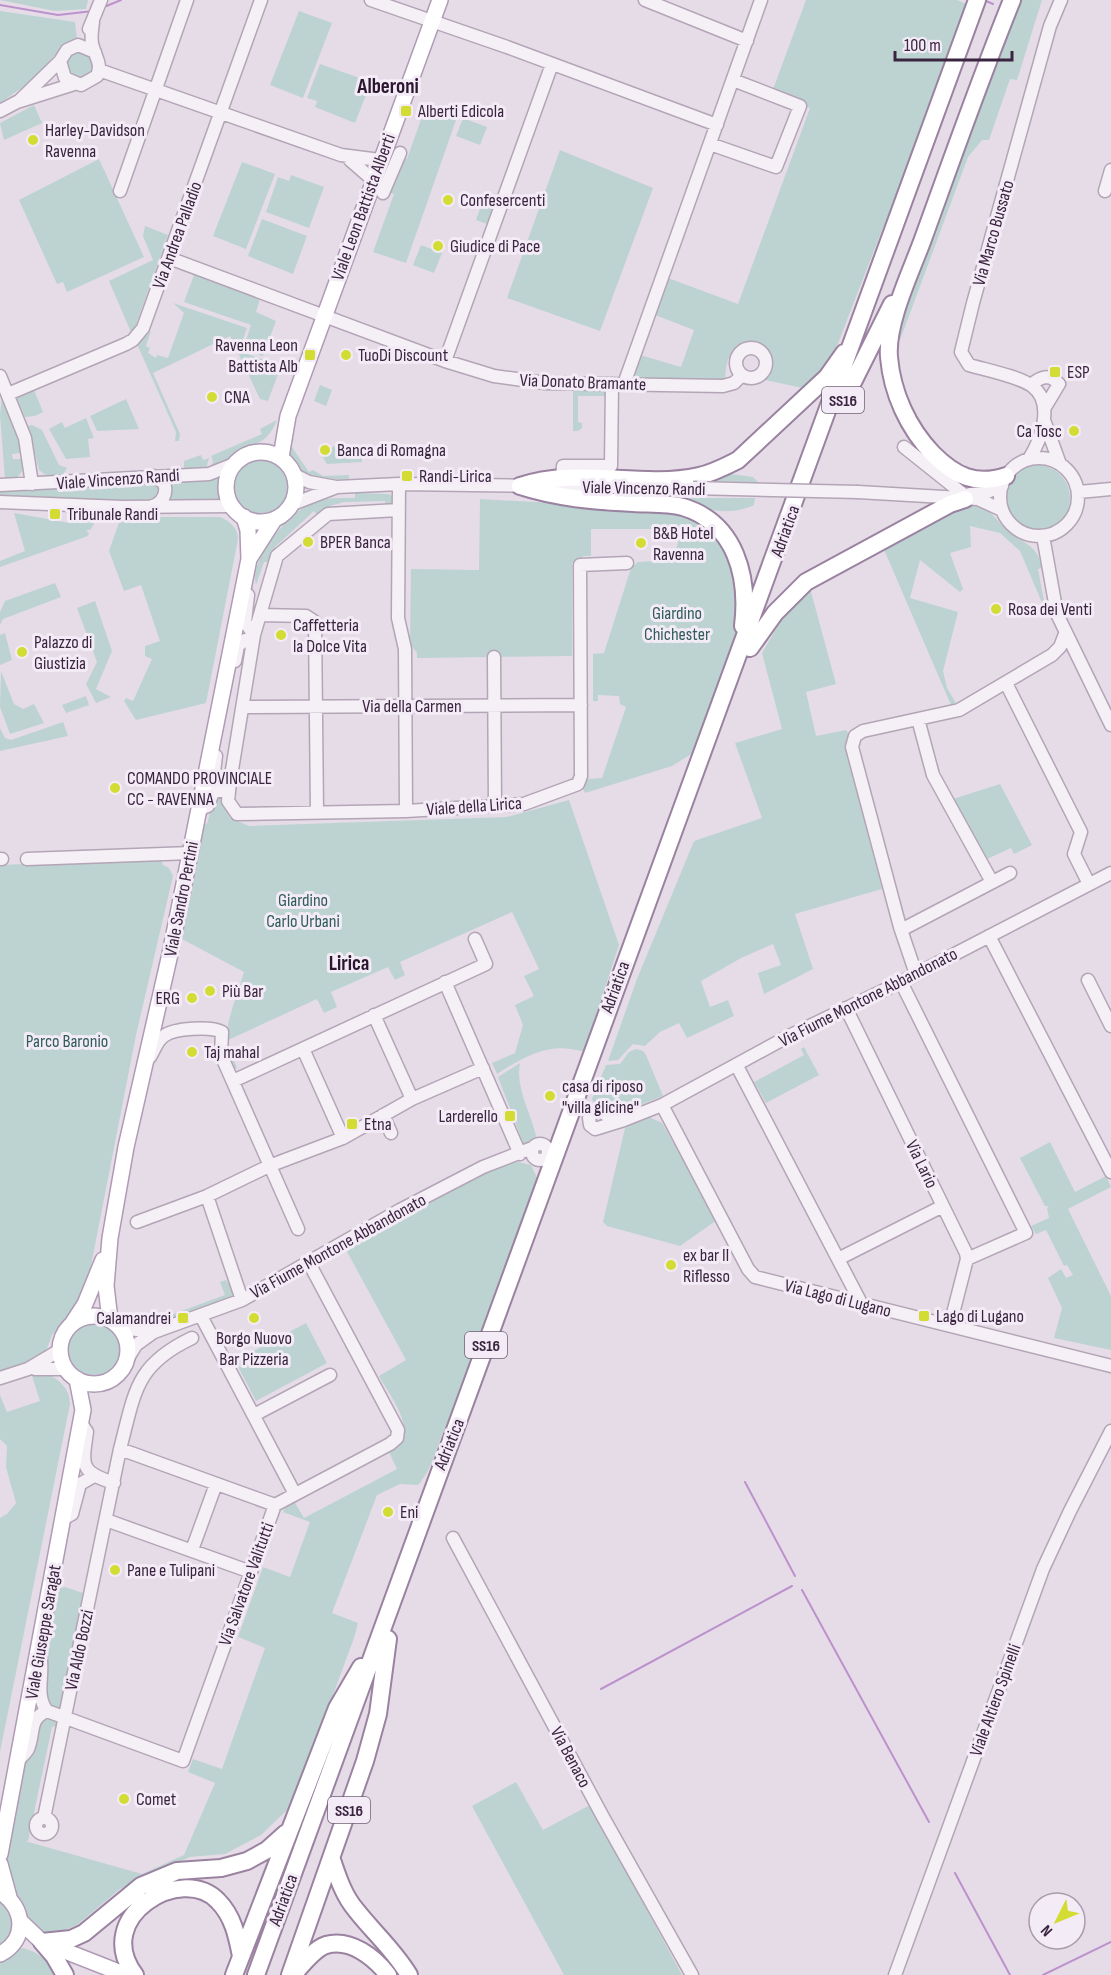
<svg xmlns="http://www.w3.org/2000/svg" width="1111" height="1975" font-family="'Sofia Sans Condensed',sans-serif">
	<rect width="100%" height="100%" fill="#e6dce8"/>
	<path fill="#bcd3d2" d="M0,0H88L86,9L55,11Z
		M806,0H957L969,5L909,171L882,230L837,346L810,384L803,388L765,380L770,365L767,353L754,345L744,342C727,352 726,363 725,382L629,381L640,355L681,367L694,330L655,315L668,278L738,304L810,108L772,92Z
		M1016,0H1042L1017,80L1010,79L989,140H982L968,157L900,340L897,322Z
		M0,11L75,22L77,39L59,50L33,80L0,103Z
		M299,11L332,23L303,98L270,85Z
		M67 65a13 13 0 1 1 26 0a13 13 0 1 1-26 0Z
		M320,64L371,82L355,123L315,107L317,101L307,98Z
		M34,105L42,123L4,140L0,123Z
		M425,108L456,120L406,263L373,252L394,194L377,188L390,153L407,159Z
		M463,118L487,127L480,145L456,136Z
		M560,150L653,188L600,331L507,298Z
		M99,159L144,257L67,292L63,282L57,284L19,200Z
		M242,162L275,174L246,249L213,236Z
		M291,175L324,187L309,228L266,212L278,177L289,181Z
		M486,192L497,196L487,224L476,220Z
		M262,219L307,236L293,274L248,256Z
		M145,226L168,235L134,330L131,332L109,281L153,260L143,236Z
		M421,245L442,253L434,273L413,265Z
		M194,275L260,299L256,312L276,321L263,356L243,349L251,325L184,302Z
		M173,303L247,328L239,351L281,366L268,401L260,399L230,336L153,373L180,434L179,441H175L176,432L137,344L151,331L146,346L150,348L148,353L156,358L157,355L168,358L184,313Z
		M320,385L332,390L326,406L314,401Z
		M573,388H606V396H578V422L582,423V428L578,431H573Z
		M34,390L43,412L35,416L25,417L16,397Z
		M2,393L19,440L22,456L20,453L12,454L13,459H22V471L17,478L5,479L0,415Z
		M126,399L139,429L97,431L90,416Z
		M86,418L94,438L88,439L90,457L66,459L49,429L62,422L65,428Z
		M292,419L295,420L290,433L294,440L289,443L309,472L313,470L323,476L349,475V479L315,480L301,473L286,455L285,450Z
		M277,420C267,443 261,440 243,451C230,459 226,465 210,470L213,461L211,456L262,434L260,429Z
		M32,425L42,430L59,465L67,468L62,476H47L39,470L28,426Z
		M334,446L341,453L350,446H362V462L327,464L322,456Z
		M201,455L203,460L209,458L206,469L184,468V461Z
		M234 487a27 27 0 1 1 54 0a27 27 0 1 1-54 0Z
		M1004 498a33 33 0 1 1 66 0a33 33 0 1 1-66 0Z
		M225,473L222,488L224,499L169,502L172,493L169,481Z
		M731,474L753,477L758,482L706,481Z
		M153,478L158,481L162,493L150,502L0,496V490L64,488Z
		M355,493L389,494L393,497V502L386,507L385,501L344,502L330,506V509L318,516L314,511L275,547L277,550L268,562H264L256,585C248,559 291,510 314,502C327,497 341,498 355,498Z
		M666,498H755L754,505C724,519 696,506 666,498Z
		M480,499L679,510L718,534L739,576L738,632L693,753L672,766L585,793L583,788L588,779L602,778L626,707L620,704L619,696L598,695V701H593V654L604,653L631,568L638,562L673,560L682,529H591V556H584L572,563V656L417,658V653L410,644L411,569L479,570Z
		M968,504C990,505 994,519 1009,532C1024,544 1038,545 1042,568L1038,569L1046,612L1020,551L1000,533L970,526L971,547L950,553L963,589L960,592L920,560L910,598L958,612L943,671L947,688L956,703L951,705L882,545Z
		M14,513L70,523L85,515L96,520L91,529L86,531L89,533L88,536L0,567V561L25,551Z
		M121,517H220C230,521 238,528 238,539L206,703L136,720L124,701L126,698L133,701L152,659L145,656V646L160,641L141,585L124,591L109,551Z
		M55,583L61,597L3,619L0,625V612L5,601Z
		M810,588L836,684L806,692L816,736L846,730L849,734L845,746L882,889L795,914L813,969L764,994L758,973L781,965L773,944L741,958L701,981L710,1007L728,1000L734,1016L687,1038L679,1023L660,1032L645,1046L633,1044L618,1060L608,1061L637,979L694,841L762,818L735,743L782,729L762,653L790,605Z
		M95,601L112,651L96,689L111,697L96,703L86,684L97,662L77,608Z
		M5,633L12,660L0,665V635Z
		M1,671L14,704L23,709L34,704L44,723L10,734L0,707Z
		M86,696L89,705L66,713L62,705Z
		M63,722L68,736L0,751V728L5,738L11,740Z
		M1000,784L1032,845L1014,854L1011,848L987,859L953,799Z
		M219,797L230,818L249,826L507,817L569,800L619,945L584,1052C550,1041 525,1056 497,1074L492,1063L515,1053L523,1025L515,1005L534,996L524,976L539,969L512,912L400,962L405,975L395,980L388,967L331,992L337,1007L324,1013L317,999L226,1041L237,1068L231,1070C217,1039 235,1003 244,972L182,939L204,823L207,824L214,798Z
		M161,859L163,865L169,868L173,876L136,1035L89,1276L77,1303L52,1335L46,1351L26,1364L0,1371V865Z
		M804,1047L819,1075L766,1103L754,1082L804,1055L801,1049Z
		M636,1049L643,1051L646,1055L663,1096L619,1113L593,1102L592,1099L606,1065L620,1064L629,1052Z
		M520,1063C515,1090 532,1114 537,1140L524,1145L498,1077Z
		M647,1116L662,1123L717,1220L680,1246L607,1226L603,1222L625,1128Z
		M1050,1142L1075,1192L1106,1176L1111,1187L1068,1209L1111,1296V1350L1054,1338L1062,1308L1048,1278L1061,1269L1066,1278L1073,1275L1067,1265L1064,1266L1046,1230L1036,1234L1031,1226L1049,1218L1047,1208L1049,1206H1045L1020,1158Z
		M513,1161L531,1165L539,1182L457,1408C438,1430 438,1463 418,1485L400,1484L377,1495L332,1613L358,1623L354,1638L296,1795L287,1810L261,1835L225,1854L190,1857L151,1874L120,1889L77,1925L60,1932L37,1933L13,1896L4,1858L24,1758L41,1717L57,1721L58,1726L52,1727L28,1841H25L142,1874L184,1855L215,1783L188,1772L193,1759L222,1769L265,1648L238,1637L263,1567L290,1577L310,1522L283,1512L286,1506L294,1501L304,1518L397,1469L389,1452C422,1434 392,1400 379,1376L406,1360L345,1248L449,1188Z
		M226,1280L235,1293L232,1297L158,1324L156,1321L138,1323L135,1318L168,1316L225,1295L220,1282Z
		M67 1350a28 28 0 1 1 56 0a28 28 0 1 1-56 0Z
		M306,1323L327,1363L256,1401L235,1361Z
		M49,1374C61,1382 70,1389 70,1404L0,1752V1518L7,1514L16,1503L6,1467L7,1446L0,1439V1395L7,1412L40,1401L32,1376Z
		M65,1587L83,1593L60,1711L47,1707C33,1675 50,1623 57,1589Z
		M516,1782L543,1830L590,1805L682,1975H564L472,1806Z
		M0,1897L7,1901L15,1930L0,1949Z
		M23,1948C40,1953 47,1959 54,1975H0V1960L12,1951Z"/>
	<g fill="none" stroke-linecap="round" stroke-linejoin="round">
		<path stroke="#bc92cc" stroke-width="2" d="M984,0L993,4
			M0,5L58,15L93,11
			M104,7L121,0
			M745,1482L795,1576
			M802,1590L929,1822
			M601,1689L792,1586
			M955,1873L1010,1975
			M1043,1975L1111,1942"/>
		<defs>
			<path id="minor" d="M371,0L507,47L717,125
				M645,0L747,41
				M93,22C92,30 90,40 93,47C96,59 102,63 97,76L81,85L65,78L60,61L67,50L78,45L95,52
				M89,29L101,0
				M99,70L341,155L380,160
				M20,100L60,61
				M0,111L17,102L74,84
				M710,144L776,167L800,106L733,80
				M350,160L373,180
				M120,191L187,0
				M1105,191L1111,170
				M383,193L400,153
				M169,258L445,361L494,376L545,383L723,386L734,383L742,375
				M736 363a15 15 0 1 1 30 0a15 15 0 1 1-30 0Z
				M445,361L552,64
				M0,376L25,438L32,484
				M624,384L761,0
				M1031,385C1040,377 1050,373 1059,384L1044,409
				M8,394L126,344L133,340L143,328L261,0
				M1044,420L1060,464
				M904,447L963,494
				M1000 497a39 39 0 1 1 78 0a39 39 0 1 1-78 0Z
				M1029,459C1041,440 1055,403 1032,386C1018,376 986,370 969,365L961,352L973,303L1050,26L1061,0
				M295,475L309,482L336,487
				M562,477L563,466H611L612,384
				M399,484L398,618L405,649L406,811
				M0,485L209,474L234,464
				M858,492L978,499L1002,510
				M1079,492L1111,489
				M970,494L985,493L1002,486
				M0,502L122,507L231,506
				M293,504L337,487L399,484L693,488
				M151,507C162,503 168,495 164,483L153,476
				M398,510L328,514L277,556L254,635L230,782L228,801L237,814L406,811L524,804L578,784L581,776L580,565L627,563
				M1043,536L1057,614L1111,725
				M248,595L245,622L254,635
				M261,615L306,616L315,622L317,813
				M494,657L495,805
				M235,661L238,646L245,640H253
				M1006,683L1081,832L1074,854L1089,884
				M243,707L581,705
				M918,719L933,775L992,882
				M216,756L214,772L230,782
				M198,810L208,806L213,792L229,789
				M0,859H2
				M27,859L191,853
				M901,930L1010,873
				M989,936L1111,1172
				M916,974L900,927L852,747L855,736L863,731L959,710L1052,655L1060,647L1065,634
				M1088,980L1111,1026
				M445,982L520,1154
				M901,982L1026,1233L967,1259
				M846,1008L966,1253L967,1259L950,1325
				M374,1015L412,1099
				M304,1051L343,1138
				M150,1057C154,1051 157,1040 164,1036C174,1028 211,1026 222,1032L221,1055L298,1229
				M737,1066L861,1303
				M233,1081L486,964L475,939
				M662,1105L748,1269L755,1277L1111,1366
				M600,1111L611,1118L624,1120L595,1129L590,1125L589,1118L594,1112Z
				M383,1115L391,1133
				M624,1120L662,1105L787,1037L901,982L1111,873
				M532 1152a8 8 0 1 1 16 0a8 8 0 1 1-16 0Z
				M207,1196L242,1300
				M137,1222L207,1196L269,1166L343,1138L412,1099L483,1068
				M838,1259L943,1206
				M201,1316L295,1494
				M120,1328L154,1332
				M126,1361L136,1345L154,1332L242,1300L400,1210L483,1167L532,1148
				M35,1369H66
				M0,1378L28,1369L60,1350
				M254,1415L330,1375
				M81,1423L87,1432C82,1466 80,1472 114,1483
				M120,1449L275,1505
				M63,1519L72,1514L80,1484L94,1476
				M106,1520L251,1572
				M453,1538L603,1817L692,1975
				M192,1550L216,1484
				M40,1654C45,1673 34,1694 47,1711L183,1761L275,1505L390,1444L397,1438L398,1430L309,1263
				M18,1761C21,1757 26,1753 28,1749C35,1733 28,1719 47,1711
				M36 1826a8 8 0 1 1 16 0a8 8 0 1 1-16 0Z
				M44,1818L120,1449C135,1392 135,1365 192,1338
				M895,1975L1043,1569L1070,1511L1111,1431"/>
			<path id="major" d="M226 487a35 35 0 1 1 70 0a35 35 0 1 1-70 0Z
				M281,457L288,416L440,0
				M244,517L248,530L249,559
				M60 1350a34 34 0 1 1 68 0a34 34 0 1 1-68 0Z
				M110,1320L106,1286L110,1238L126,1147L170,954L249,559L274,520
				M72,1324L85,1304L103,1260
				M0,1854L83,1410L77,1379
				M0,1864L9,1897
				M0,1892C25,1907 28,1940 0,1954
				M21,1922L42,1942L126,1975"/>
			<path id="highway" d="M843,402L892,304
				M1006,476C976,486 955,476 933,454C908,428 892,393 889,357C886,323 911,272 923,239C952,159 980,79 1012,0
				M520,486C578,466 640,489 699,476C713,473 726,466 738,460L827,377L844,353
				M520,486C557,498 594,501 633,503C649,504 668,503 683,507C736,523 749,577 743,626
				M750,648L775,613L806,582L950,504L965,499
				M332,1860C338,1878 344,1896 356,1910C374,1933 394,1950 409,1975
				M42,1942L71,1939L84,1933L141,1886L177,1871L221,1868L247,1861L267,1850L286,1833
				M42,1942L54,1956L65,1975
				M294,1974C302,1965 314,1949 326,1945C351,1938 375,1958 388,1975
				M135,1975C91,1917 182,1863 218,1901C233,1916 237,1936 241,1956
				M234,1975L337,1708L361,1667
				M256,1975C495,1316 739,659 977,0
				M290,1975L365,1761L378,1714L388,1639"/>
		</defs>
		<use href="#minor" stroke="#b3a5b6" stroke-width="15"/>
		<use href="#major" stroke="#b09ab5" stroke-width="18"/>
		<use href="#highway" stroke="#9a82a0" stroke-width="20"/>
		<use href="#minor" stroke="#f5eff6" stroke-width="12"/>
		<use href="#major" stroke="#fff" stroke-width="15"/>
		<use href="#highway" stroke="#fff" stroke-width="16"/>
		<defs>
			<path id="minor-bridge" d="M693,488L858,492"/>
		</defs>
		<use href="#minor-bridge" stroke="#b3a5b6" stroke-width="15" stroke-linecap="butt"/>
		<use href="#minor-bridge" stroke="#f5eff6" stroke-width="12"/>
	</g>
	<g fill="#d2dc32" stroke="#f3ebf5" stroke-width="2">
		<rect x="400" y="105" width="12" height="12" rx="3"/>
		<circle cx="33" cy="140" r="6"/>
		<circle cx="448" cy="200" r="6"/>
		<circle cx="438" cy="246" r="6"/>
		<rect x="304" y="349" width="12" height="12" rx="3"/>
		<circle cx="346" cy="355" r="6"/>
		<rect x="1049" y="366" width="12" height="12" rx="3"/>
		<circle cx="212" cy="397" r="6"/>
		<circle cx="1074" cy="431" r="6"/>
		<circle cx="325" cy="450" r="6"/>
		<rect x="401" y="470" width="12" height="12" rx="3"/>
		<rect x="49" y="508" width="12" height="12" rx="3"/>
		<circle cx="308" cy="542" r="6"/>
		<circle cx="641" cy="543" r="6"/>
		<circle cx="996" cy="609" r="6"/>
		<circle cx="281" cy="635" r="6"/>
		<circle cx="22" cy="652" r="6"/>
		<circle cx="115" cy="788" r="6"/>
		<circle cx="210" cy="991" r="6"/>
		<circle cx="192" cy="998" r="6"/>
		<circle cx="192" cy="1052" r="6"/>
		<circle cx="550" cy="1096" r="6"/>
		<rect x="504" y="1110" width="12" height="12" rx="3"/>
		<rect x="346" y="1118" width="12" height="12" rx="3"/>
		<circle cx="671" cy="1265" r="6"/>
		<rect x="918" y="1310" width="12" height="12" rx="3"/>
		<rect x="177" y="1312" width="12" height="12" rx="3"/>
		<circle cx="254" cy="1318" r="6"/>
		<circle cx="388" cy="1512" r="6"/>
		<circle cx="115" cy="1570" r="6"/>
		<circle cx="124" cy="1799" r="6"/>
	</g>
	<g text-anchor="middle" stroke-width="6" stroke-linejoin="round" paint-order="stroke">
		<g fill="#f3ebf5" stroke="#726076" stroke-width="1.5">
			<rect x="822" y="387" width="42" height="26" rx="4.5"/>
			<rect x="465" y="1332" width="42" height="26" rx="4.5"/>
			<rect x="328" y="1797" width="42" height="26" rx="4.5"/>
		</g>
		<g font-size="16" font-weight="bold" fill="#3b2440">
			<text x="843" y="406">SS16</text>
			<text x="486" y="1351">SS16</text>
			<text x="349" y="1816">SS16</text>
		</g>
		<g font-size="18" fill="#3b2440" stroke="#f3ebf5" text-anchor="start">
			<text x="418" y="117">Alberti Edicola</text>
			<text x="45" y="136">Harley-Davidson<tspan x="45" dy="21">Ravenna</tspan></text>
			<text x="460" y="206">Confesercenti</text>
			<text x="450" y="252">Giudice di Pace</text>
			<text x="298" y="351" text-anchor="end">Ravenna Leon<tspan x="298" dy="21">Battista Alb</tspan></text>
			<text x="358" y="361">TuoDi Discount</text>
			<text x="1067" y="378">ESP</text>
			<text x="224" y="403">CNA</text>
			<text x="1062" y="437" text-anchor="end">Ca Tosc</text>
			<text x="337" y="456">Banca di Romagna</text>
			<text x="419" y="482">Randi-Lirica</text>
			<text x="67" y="520">Tribunale Randi</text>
			<text x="653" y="539">B&amp;B Hotel<tspan x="653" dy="21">Ravenna</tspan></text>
			<text x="320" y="548">BPER Banca</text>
			<text x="1008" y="615">Rosa dei Venti</text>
			<text x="293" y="631">Caffetteria<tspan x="293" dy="21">la Dolce Vita</tspan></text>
			<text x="34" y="648">Palazzo di<tspan x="34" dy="21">Giustizia</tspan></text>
			<text x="127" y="784">COMANDO PROVINCIALE<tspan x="127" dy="21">CC - RAVENNA</tspan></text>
			<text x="222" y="997">Più Bar</text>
			<text x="180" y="1004" text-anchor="end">ERG</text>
			<text x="204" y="1058">Taj mahal</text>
			<text x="562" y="1092">casa di riposo<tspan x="562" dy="21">"villa glicine"</tspan></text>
			<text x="498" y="1122" text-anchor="end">Larderello</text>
			<text x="364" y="1130">Etna</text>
			<text x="683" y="1261">ex bar Il<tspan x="683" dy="21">Riflesso</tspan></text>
			<text x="936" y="1322">Lago di Lugano</text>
			<text x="171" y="1324" text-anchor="end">Calamandrei</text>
			<text x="254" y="1344" text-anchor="middle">Borgo Nuovo<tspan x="254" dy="21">Bar Pizzeria</tspan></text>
			<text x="400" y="1518">Eni</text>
			<text x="127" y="1576">Pane e Tulipani</text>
			<text x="136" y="1805">Comet</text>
		</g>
		<g font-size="18" fill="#3b2440" stroke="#f3ebf5">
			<text transform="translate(363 207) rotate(-70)" y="6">Viale Leon Battista Alberti</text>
			<text transform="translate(993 233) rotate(-74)" y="6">Via Marco Bussato</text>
			<text transform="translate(177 235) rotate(-70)" y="6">Via Andrea Palladio</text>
			<text transform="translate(583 382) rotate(2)" y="6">Via Donato Bramante</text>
			<text transform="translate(118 479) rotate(-4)" y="6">Viale Vincenzo Randi</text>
			<text transform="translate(644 488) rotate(1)" y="6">Viale Vincenzo Randi</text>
			<text transform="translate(785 531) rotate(-70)" y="6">Adriatica</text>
			<text x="412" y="712">Via della Carmen</text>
			<text transform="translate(474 806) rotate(-4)" y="6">Viale della Lirica</text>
			<text transform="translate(181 899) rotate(-79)" y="6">Viale Sandro Pertini</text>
			<text transform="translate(615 987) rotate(-70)" y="6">Adriatica</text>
			<text transform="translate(868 997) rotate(-27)" y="6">Via Fiume Montone Abbandonato</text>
			<text transform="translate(922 1164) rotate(64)" y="6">Via Lario</text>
			<text transform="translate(338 1246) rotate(-29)" y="6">Via Fiume Montone Abbandonato</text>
			<text transform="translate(838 1298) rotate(14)" y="6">Via Lago di Lugano</text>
			<text transform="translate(449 1444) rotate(-68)" y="6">Adriatica</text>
			<text transform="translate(246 1584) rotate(-70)" y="6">Via Salvatore Valitutti</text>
			<text transform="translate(43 1632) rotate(-80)" y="6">Viale Giuseppe Saragat</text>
			<text transform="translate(79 1650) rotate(-78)" y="6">Via Aldo Bozzi</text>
			<text transform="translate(995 1700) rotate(-70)" y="6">Viale Altiero Spinelli</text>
			<text transform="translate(571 1757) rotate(62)" y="6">Via Benaco</text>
			<text transform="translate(283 1900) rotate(-70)" y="6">Adriatica</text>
		</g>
		<g font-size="18" fill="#305c5d" stroke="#f3ebf5">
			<text x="677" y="619">Giardino<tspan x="677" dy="21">Chichester</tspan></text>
			<text x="303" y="906">Giardino<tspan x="303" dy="21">Carlo Urbani</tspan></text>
			<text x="67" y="1047">Parco Baronio</text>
		</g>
		<g font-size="21" font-weight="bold" fill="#2d1730" stroke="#f3ebf5">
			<text x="388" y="93">Alberoni</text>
			<text x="349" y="970">Lirica</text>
		</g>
	</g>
	<g transform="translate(1057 1921) rotate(227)"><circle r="28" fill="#f3ebf5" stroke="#a99bad" stroke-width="1.5"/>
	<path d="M0-4.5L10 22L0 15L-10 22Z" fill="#d2dc32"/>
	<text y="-9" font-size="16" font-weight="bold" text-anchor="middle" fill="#3b2440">N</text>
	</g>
	<path d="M895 51v9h117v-9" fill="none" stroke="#3b2440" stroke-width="3"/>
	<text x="904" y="51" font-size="18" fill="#3b2440" stroke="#f3ebf5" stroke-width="4.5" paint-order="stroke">100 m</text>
</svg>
